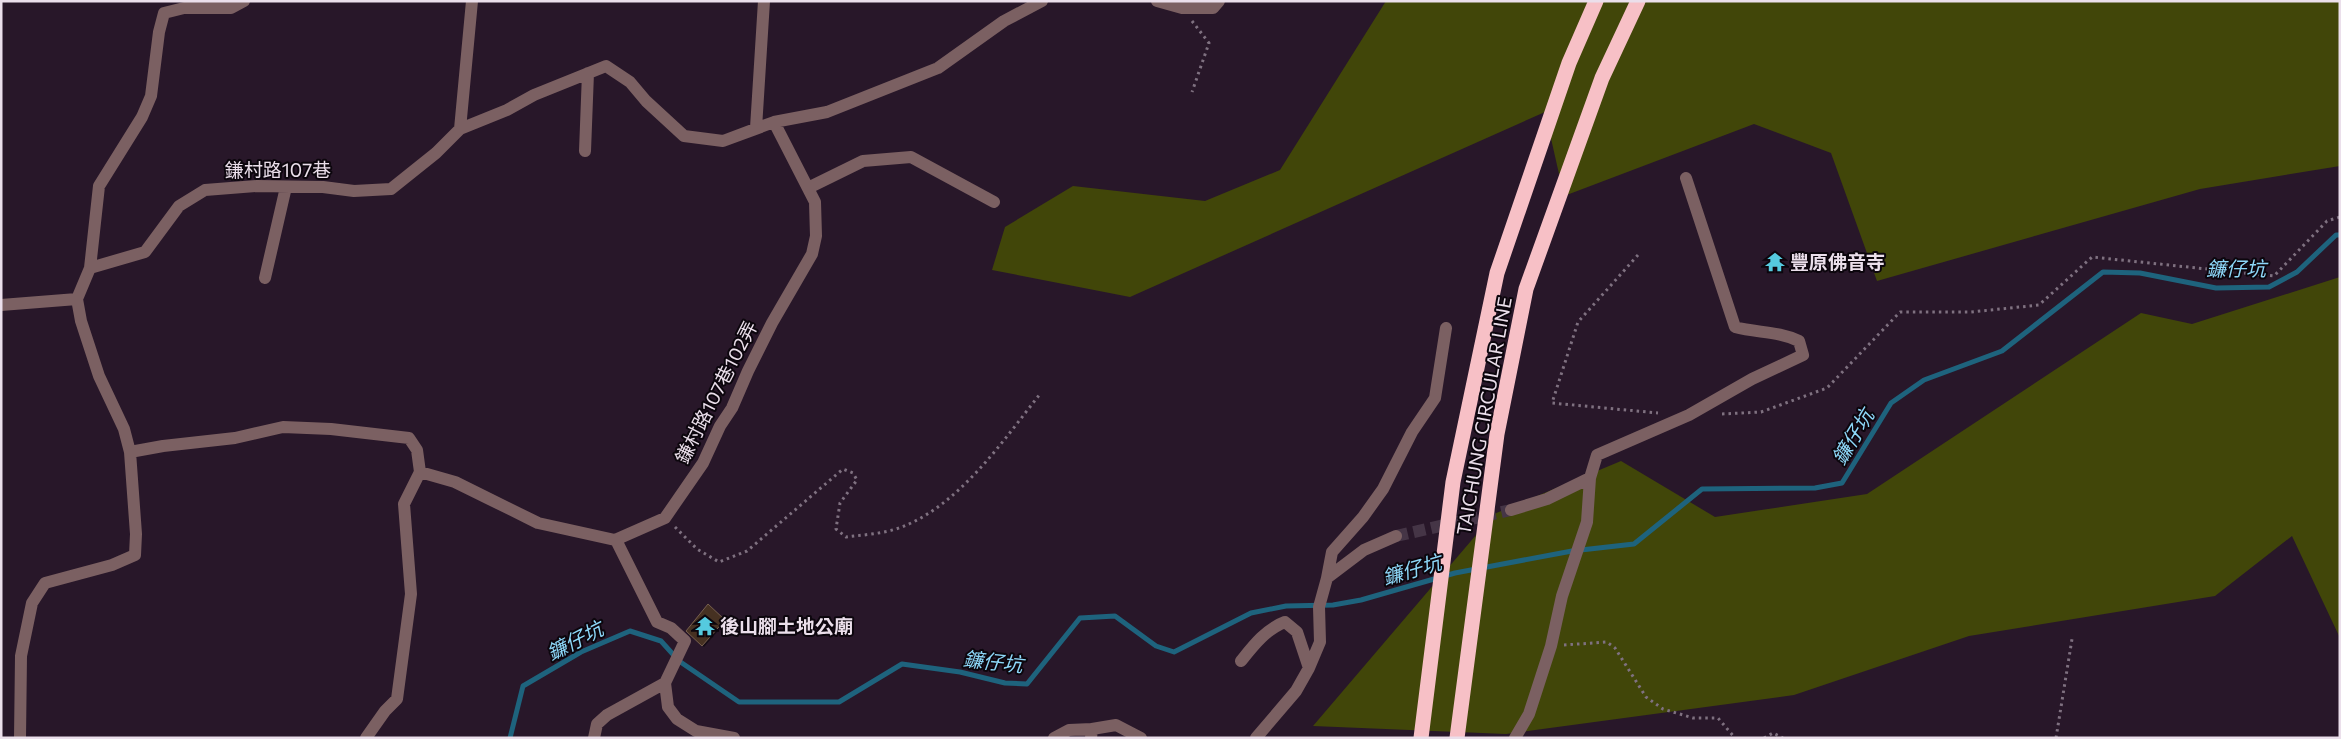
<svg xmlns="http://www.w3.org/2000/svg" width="2341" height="739" font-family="Commissioner,'Noto Sans TC',sans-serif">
	<rect width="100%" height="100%" fill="#281729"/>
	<path fill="#414609" d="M1386,1H2340V166L2200,189L1877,281L1831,153L1754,124L1564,196L1545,112L1130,297L992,270L1005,227L1073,186L1205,201L1280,170Z
		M2340,277V638L2292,536L2215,596L1969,636L1794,695L1506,734L1313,726L1494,514L1621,461L1715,517L1867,494L2141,313L2192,324Z"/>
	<path fill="#0007" d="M724,621L725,623L704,647L689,633Z"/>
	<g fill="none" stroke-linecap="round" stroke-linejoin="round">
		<path stroke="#1e637d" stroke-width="5" d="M510,738L523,686L581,652L630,631L661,641L679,661L739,702H839L902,664L960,672L1005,683L1027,684L1080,618L1115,616L1156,646L1174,652L1251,613L1286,606L1333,605L1361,600L1455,573L1572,551L1634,544L1702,489L1815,488L1842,483L1891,403L1924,380L2002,351L2103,272L2140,273L2216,288L2269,287L2297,272L2336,235H2340"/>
	</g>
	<path fill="#463122" stroke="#765f4e" d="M708,604L725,620L702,646L686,631Z"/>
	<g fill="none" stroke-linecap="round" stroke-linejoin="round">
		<path stroke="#453546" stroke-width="12" stroke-dasharray="12 6" stroke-linecap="butt" d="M1396,536L1511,510"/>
		<path stroke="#7f7180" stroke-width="3" stroke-dasharray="2.5 4" stroke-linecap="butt" d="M1192,21L1209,43L1192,92
			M1638,255L1578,322L1552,403L1658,413
			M1722,414L1761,412L1827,388L1900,312H1971L2039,305L2092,257L2274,276L2327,221L2340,217
			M675,527L697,549L719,562L747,551L843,469L853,473L857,480L840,503L836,529L846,537C862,535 880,534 896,529C957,509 1002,442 1040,394
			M1564,645L1607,642L1615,648L1646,697L1663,709L1693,718H1718L1735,738
			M1764,738L1773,733L1783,738
			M2056,738L2072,639"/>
		<path stroke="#7b6062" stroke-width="12" d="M1157,1L1182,8H1213L1219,1
			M756,128L764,1
			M460,129L507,110L534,95L606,66L630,82L646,101L684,136L723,141L774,122L827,112L938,68L1004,21L1042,1
			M585,151L588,73
			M808,188L863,161L911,157L994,202
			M90,268L99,186L142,117L151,96L159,32L164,13L184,8H231L244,1
			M265,278L286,187
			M1,305L77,299
			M130,452L163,446L235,438L283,427L331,429L409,438L417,450L420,472L404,504L411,594L397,699L385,711L366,738
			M420,472L455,482L538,523L615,540L665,518L703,463L720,426L732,408L748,371L772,323L812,254L816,236L815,202L774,122
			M1511,510L1547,499L1590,478L1597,455L1689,415L1752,379L1803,355L1799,341C1778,331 1757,333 1735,327L1686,178
			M616,540L657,622L671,628L685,641L665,683L668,707L677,719L696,731L734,738
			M1327,578L1332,552L1363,517L1383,489L1412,432L1435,398L1446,328
			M1241,661C1253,646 1266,629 1285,622L1297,632L1309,668
			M20,738L21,656L32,603L45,583L112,565L135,555L136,534L130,452L124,429L99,376L81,321L77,299L90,268L145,252L179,206L205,190L257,186L323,187L354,191L391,189L436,153L460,129L472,1
			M594,738L597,724L607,715L665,683
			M1054,738L1069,730L1092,729
			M1091,738L1092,729L1116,725L1141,738
			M1256,738L1296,691L1309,668L1320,642L1319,607L1327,578L1364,550L1396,536
			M1515,738L1529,714L1551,646L1562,596L1587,522L1590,478"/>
		<path stroke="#f7c0c6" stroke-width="15" d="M1421,738L1453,482L1497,273L1569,63L1596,1
			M1457,738L1497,434L1526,289L1602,78L1638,1"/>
	</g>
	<defs>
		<symbol id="temple-bare" viewBox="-9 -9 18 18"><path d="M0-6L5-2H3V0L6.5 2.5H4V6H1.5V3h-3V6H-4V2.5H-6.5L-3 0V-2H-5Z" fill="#55cadf" stroke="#0c060d" stroke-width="2.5" paint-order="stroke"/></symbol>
	</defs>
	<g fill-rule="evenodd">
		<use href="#temple-bare" x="1761" y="248" width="28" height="28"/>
		<use href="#temple-bare" x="691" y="612" width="28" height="28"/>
	</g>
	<g text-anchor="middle" stroke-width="4" stroke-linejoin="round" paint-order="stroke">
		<g font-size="19" fill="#ebdfeb" stroke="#0c060d">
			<text x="278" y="177">鎌村路107巷</text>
			<text transform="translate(716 392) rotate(-63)" y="7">鎌村路107巷102弄</text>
			<text transform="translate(1484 416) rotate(-80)" y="7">TAICHUNG CIRCULAR LINE</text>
		</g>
		<g font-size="19" font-weight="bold" fill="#ebdfeb" stroke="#0c060d" text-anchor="start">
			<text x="1790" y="269">豐原佛音寺</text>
			<text x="720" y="633">後山腳土地公廟</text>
		</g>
		<g font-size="20" font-style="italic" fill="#8dd7f8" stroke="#0c060d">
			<text x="2236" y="276">鐮仔坑</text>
			<text transform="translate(1853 437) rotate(-59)" y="7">鐮仔坑</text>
			<text transform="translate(1412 570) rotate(-16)" y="7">鐮仔坑</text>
			<text transform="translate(575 641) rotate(-27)" y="7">鐮仔坑</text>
			<text transform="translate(993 662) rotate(6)" y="7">鐮仔坑</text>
		</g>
	</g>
	<rect width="2341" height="739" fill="none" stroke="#ebdfeb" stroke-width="5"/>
</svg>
